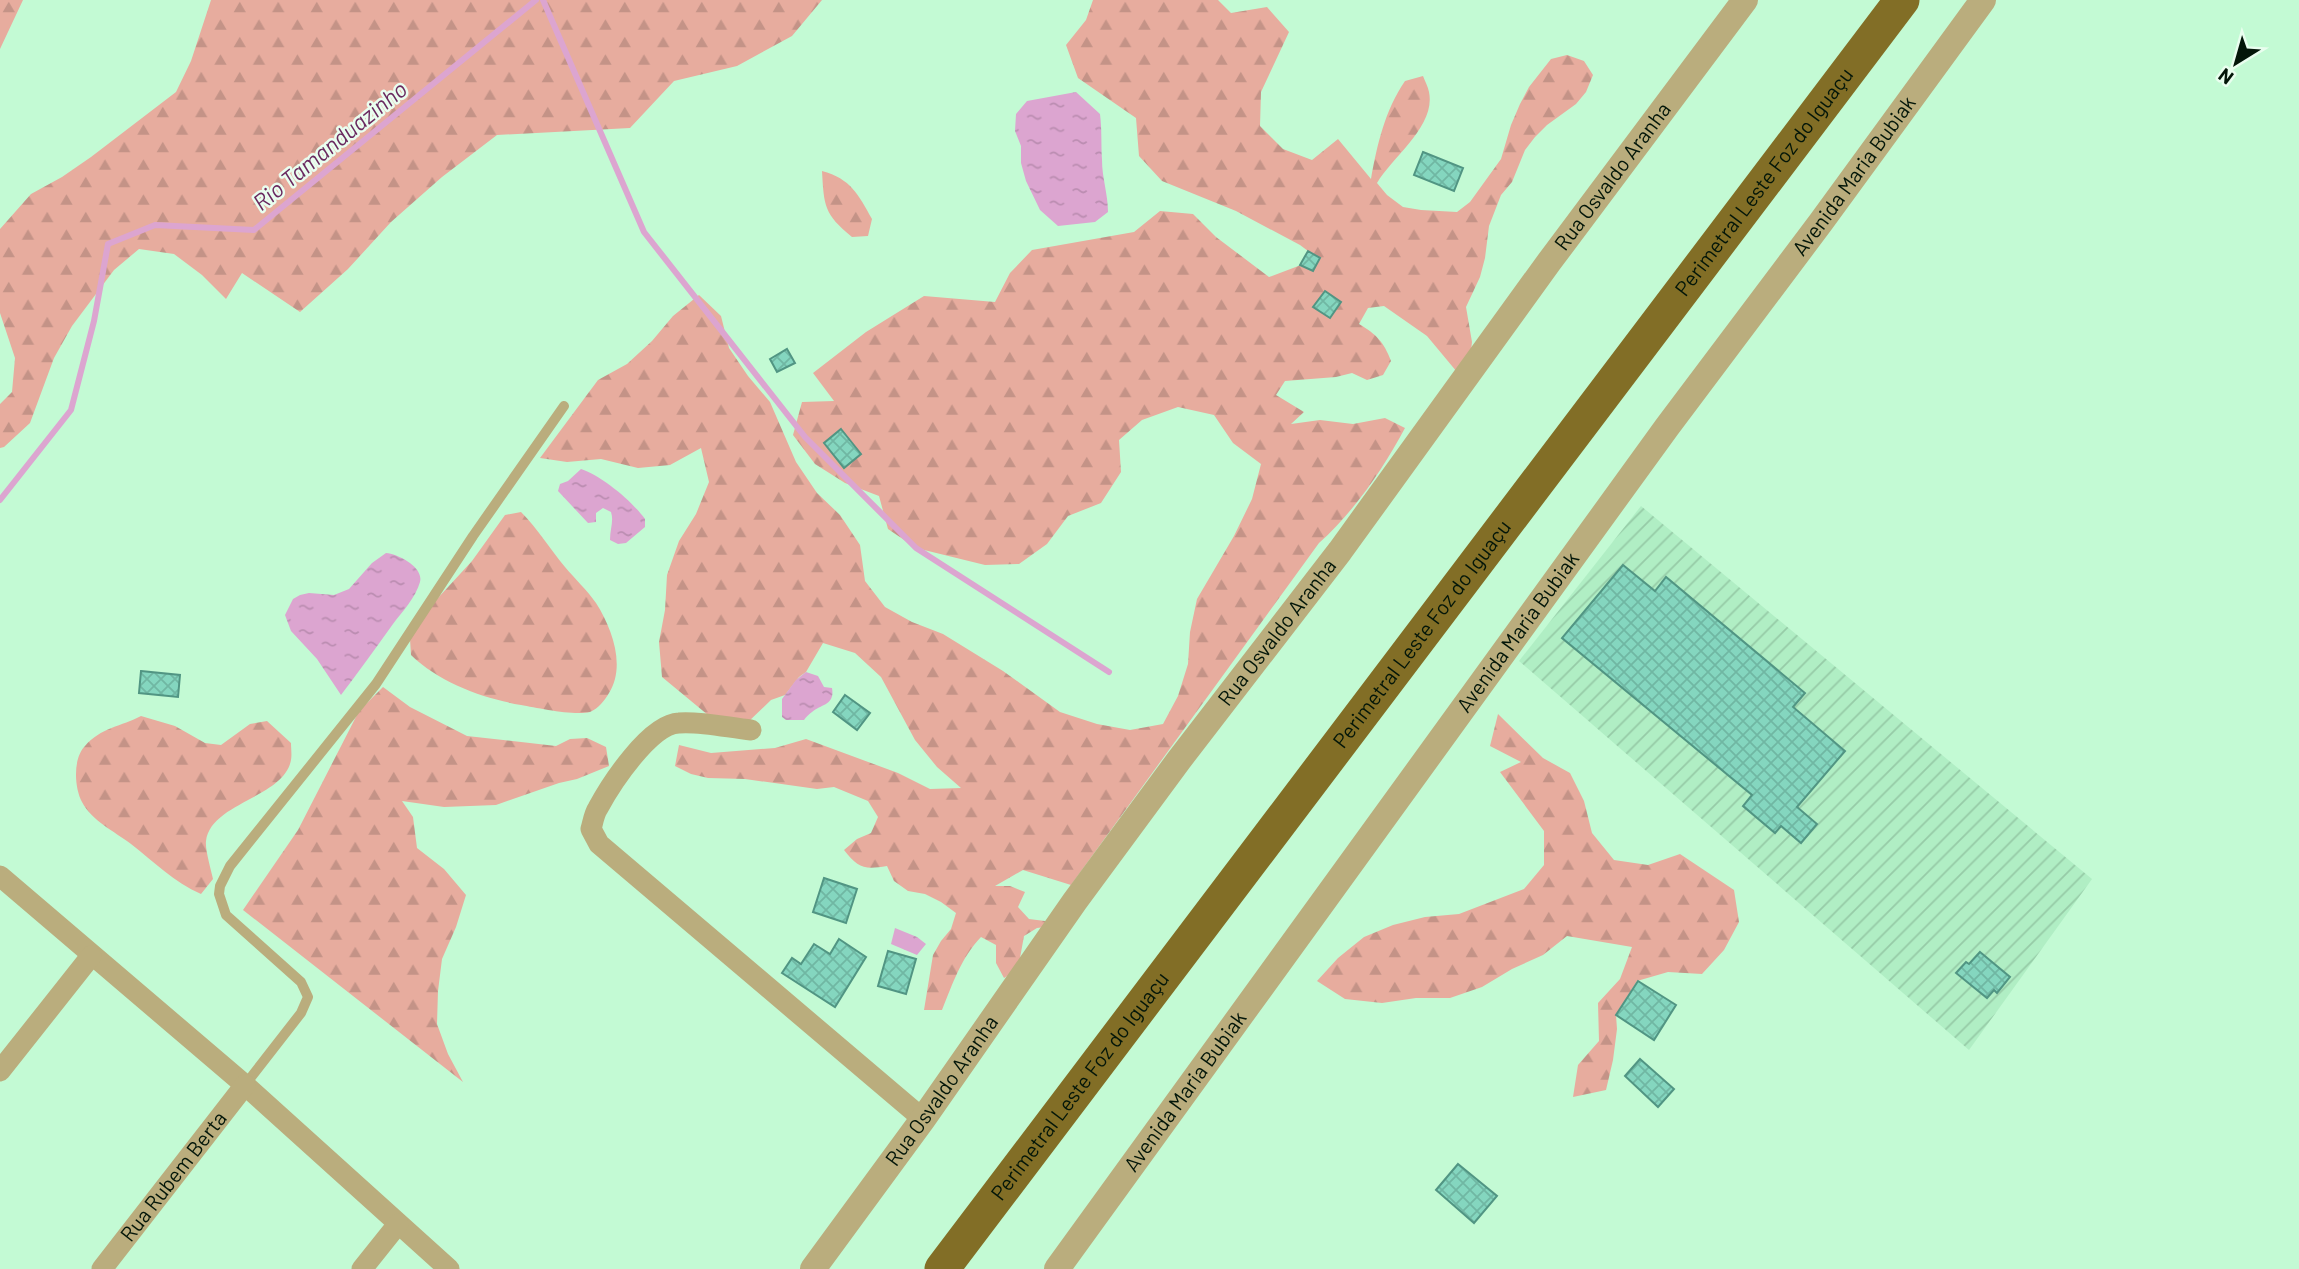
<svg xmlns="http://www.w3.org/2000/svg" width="2299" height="1269" font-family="Barlow,sans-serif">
	<defs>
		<pattern id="industrial-furrows" width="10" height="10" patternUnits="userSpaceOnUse" patternTransform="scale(1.75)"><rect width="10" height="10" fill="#b0eec4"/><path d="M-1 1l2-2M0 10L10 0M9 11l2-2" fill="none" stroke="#96cba7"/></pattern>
		<pattern id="forest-firs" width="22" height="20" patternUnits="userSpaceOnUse" patternTransform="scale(1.75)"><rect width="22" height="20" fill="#e7ac9e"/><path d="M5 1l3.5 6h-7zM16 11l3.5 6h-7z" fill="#c49387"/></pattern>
		<pattern id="water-ripples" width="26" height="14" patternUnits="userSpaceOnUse" patternTransform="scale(1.75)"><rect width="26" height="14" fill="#dca5d0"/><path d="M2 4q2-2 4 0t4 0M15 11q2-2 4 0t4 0" fill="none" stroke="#bb8db1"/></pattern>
		<pattern id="building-cross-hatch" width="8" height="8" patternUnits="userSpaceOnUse" patternTransform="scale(1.75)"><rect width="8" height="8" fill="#84d6bf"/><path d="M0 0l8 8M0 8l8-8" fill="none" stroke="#70b7a3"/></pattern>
	</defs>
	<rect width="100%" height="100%" fill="#c3fad4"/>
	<path fill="url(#industrial-furrows)" d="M1641,506L2092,879L1969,1050L1519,661Z"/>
	<path fill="url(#forest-firs)" d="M0,0H23L0,49Z
		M211,0H822L792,36L737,66L674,81L630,128L497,135L442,177L391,222L348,269L300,312L242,273L226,299L202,275L174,254L139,249L114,270L72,326L54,358L30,423L4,447L0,448V404L12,392L15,358L0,313V229L31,194L62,177L91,157L176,92L191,61Z
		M1093,0H1218L1231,13L1267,7L1289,32L1261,92L1260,126L1283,149L1312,160L1338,139L1371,179C1377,145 1385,110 1405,81L1423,76C1425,81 1428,87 1429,92C1436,126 1393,156 1377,183L1387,195L1403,207L1421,210L1457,212L1470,202L1501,159L1511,125L1520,104L1529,87L1551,59L1567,55L1584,61L1593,75L1586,92L1576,104L1547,125L1535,137L1525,150L1512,182L1501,195L1489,226L1485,258L1480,277L1466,307L1472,342L1470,359L1457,372L1427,336L1384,306L1368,308L1359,324C1376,334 1384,342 1391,361L1383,375L1367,380L1352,373L1336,377L1285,381L1276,395L1304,412L1291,424L1320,420L1353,424L1385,418L1405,428C1383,469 1354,512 1319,543L1071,885L1023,870L995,886H1010L1025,892L1018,907L1029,919L1045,921V927L1037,928L1024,936L1018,969L1004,978L996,963V945L981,937C961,958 953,983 942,1010H924L933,955L941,941L951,929L956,913L941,902L925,894L908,891L894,881L887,866C864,870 858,868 844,850L857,839L871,833L878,817L868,801L834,787L817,789L745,779L708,778L691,774L675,766L679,745L711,753L775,748L806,739L898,773L930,789L961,788L937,767L915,740L881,677L855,653L823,643L806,672L799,677L785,695L771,700L747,723L714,720L662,677L659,642L665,610L667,575L679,541L696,514L709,482L701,448L670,465L638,468L601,459L567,462L540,458L598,380L627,364L652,341L673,316L699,295L721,316L729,348L748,376L770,402L796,462L817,493L840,515L860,545L865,581L885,607L912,622L943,634L1003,671L1060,712L1097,724L1130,730L1163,724L1178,696L1188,664L1190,632L1197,599L1234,536L1252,499L1261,464L1233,443L1214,415L1178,407L1142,420L1119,440L1121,472L1101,503L1068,516L1047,544L1019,564L985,565L916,548L888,529L879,496L845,483L815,464L793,435L802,402L834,401L813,373L866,332L924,296L995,302L1010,273L1032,250L1134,232L1160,211L1193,214L1216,237L1269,277L1301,265L1308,251L1300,245L1236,211L1162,181L1139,156L1136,118L1078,78L1066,45L1086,20Z
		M822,171C851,179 858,194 872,219L868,236L852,237C824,214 824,206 822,171Z
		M521,512C538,529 550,549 565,567C575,579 587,590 596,603C612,628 626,666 609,693C605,700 598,709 590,712C574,716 538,708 521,705C482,698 440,683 411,655L410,639L437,599L472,561L505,515Z
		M383,687L410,707L467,736L556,746L570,739L587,738L606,747L609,766L577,779L559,783L496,805L444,807L402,801L413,817L417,848L444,869L466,895L456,927L442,959L438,991L437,1024L448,1054L463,1082L243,910L298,830L359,711Z
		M1498,714L1543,758L1570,773L1584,801L1592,833L1614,860L1648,865L1680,854L1734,890L1739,922L1724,950L1702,974L1668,972L1637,981L1616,1015L1617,1029L1613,1060L1606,1090L1573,1097L1578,1065L1599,1041L1598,1003L1620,979L1632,947L1567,936L1543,955L1512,969L1482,987L1450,998H1416L1382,1003L1345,999L1317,981L1338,958L1364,937L1393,925L1425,917L1459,914L1524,889L1544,865V831L1500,772L1521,762L1490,746Z
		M141,716L175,726L205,743L221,745L250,724L267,721L291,743C291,748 292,755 291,760C284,798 211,802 206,841C205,850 211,869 213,879L201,894C174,882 154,862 131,844C114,831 92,821 82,802C74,787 73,758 85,746C100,728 122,726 141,716Z"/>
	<path fill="url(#water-ripples)" d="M1076,92L1100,114C1102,130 1101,144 1102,160C1102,178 1108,194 1108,212L1095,222L1058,226L1040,210L1026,181L1021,163V146L1015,131L1016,114L1027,101Z
		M581,469C602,476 632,501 645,519V527L626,543L618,544L610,540C610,529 614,521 611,512L603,508L596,513V522L588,523L558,491L560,484L568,481Z
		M386,553C398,554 424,567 420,582C416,597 402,612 393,624C376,648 359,671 341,695L317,659L291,631L285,615L293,599L300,595L309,593L334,595L349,589L372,563Z
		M806,672L818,676L824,687L832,688C835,705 822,704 812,712C809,714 806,717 804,720H786L782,717V699L796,680Z
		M895,928L917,937L926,944L917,955L891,944Z"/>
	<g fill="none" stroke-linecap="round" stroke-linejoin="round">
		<path stroke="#dca5d0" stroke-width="6" d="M543,0L644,232L805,437L916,548L1109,672
			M0,500L71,410L94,321L108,244L155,225L254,230L536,0"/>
	</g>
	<path fill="url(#building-cross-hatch)" stroke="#519583" stroke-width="2" d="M1423,152L1463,168L1454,191L1414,175Z
		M1308,251L1320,258L1313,271L1300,265Z
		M1325,291L1341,302L1330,318L1313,307Z
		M787,349L795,363L777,372L770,359Z
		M841,429L861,454L844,468L824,443Z
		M1623,565L1655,591L1666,577L1805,693L1793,707L1845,751L1797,807L1817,824L1801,843L1781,826L1775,833L1743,806L1752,795L1562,638Z
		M141,671L180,675L178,697L139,693Z
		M845,695L870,713L857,730L833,712Z
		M824,878L857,889L846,923L813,912Z
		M839,939L866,957L835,1007L782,973L792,958L801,964L814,944L830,954Z
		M888,951L916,959L906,994L878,986Z
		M1980,952L2010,977L1997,993L1994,990L1987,998L1956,973L1966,962L1969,964Z
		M1638,981L1676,1005L1654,1040L1616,1015Z
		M1640,1059L1674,1089L1658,1107L1625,1076Z
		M1458,1164L1497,1196L1474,1223L1436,1190Z"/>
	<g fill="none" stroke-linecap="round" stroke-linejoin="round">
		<path stroke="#baad7d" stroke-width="10" d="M245,1085L301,1013L308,997L301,982L226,915L219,894L220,886L230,866L376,684L473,536L564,406"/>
		<g stroke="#baad7d" stroke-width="21">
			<path d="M751,730C730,728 700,721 679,723C650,724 611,784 598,808C594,814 593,822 591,829L599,844L923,1119"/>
			<path d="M0,876L245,1085L449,1269"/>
			<path d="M0,1071L91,956"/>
			<path id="s1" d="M102,1269L245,1085"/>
			<path d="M362,1269L398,1224"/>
		</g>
		<g stroke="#baad7d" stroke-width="26">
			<path id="s2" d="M813,1269L923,1119L1075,901L1179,760L1340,551L1549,262L1745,0"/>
			<path id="s3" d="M1057,1269L1667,427L1821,222L1983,0"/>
		</g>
		<path stroke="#826e26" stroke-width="35" id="s4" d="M942,1269L1902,0"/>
	</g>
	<g text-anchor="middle" stroke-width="5" stroke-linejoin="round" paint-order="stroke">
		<g font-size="21" fill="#031609" stroke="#e9feef">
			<text dy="7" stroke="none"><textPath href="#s2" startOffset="1354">Rua Osvaldo Aranha</textPath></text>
			<text dy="7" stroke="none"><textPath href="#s3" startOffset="1353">Avenida Maria Bubiak</textPath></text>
			<text dy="7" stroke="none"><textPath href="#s4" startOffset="1363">Perimetral Leste Foz do Iguaçu</textPath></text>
			<text dy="7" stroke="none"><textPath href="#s2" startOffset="788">Rua Osvaldo Aranha</textPath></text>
			<text dy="7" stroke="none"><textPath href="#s3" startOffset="786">Avenida Maria Bubiak</textPath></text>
			<text dy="7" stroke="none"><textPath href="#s4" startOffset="796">Perimetral Leste Foz do Iguaçu</textPath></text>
			<text dy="7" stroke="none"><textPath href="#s4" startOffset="229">Perimetral Leste Foz do Iguaçu</textPath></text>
			<text dy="7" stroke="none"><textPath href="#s2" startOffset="220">Rua Osvaldo Aranha</textPath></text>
			<text dy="7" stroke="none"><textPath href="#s3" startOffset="219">Avenida Maria Bubiak</textPath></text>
			<text dy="7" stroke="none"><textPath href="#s1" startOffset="117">Rua Rubem Berta</textPath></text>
		</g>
		<g font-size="23" font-style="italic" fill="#6a295f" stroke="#e9feef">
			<text transform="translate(330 146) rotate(-39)" y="8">Rio Tamanduazinho</text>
		</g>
	</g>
	<g transform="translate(2236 63) rotate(217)" stroke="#e9feef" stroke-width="5" paint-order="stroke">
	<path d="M0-5L12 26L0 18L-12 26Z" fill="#031609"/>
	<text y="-10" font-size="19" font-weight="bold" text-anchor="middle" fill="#031609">N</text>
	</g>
</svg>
